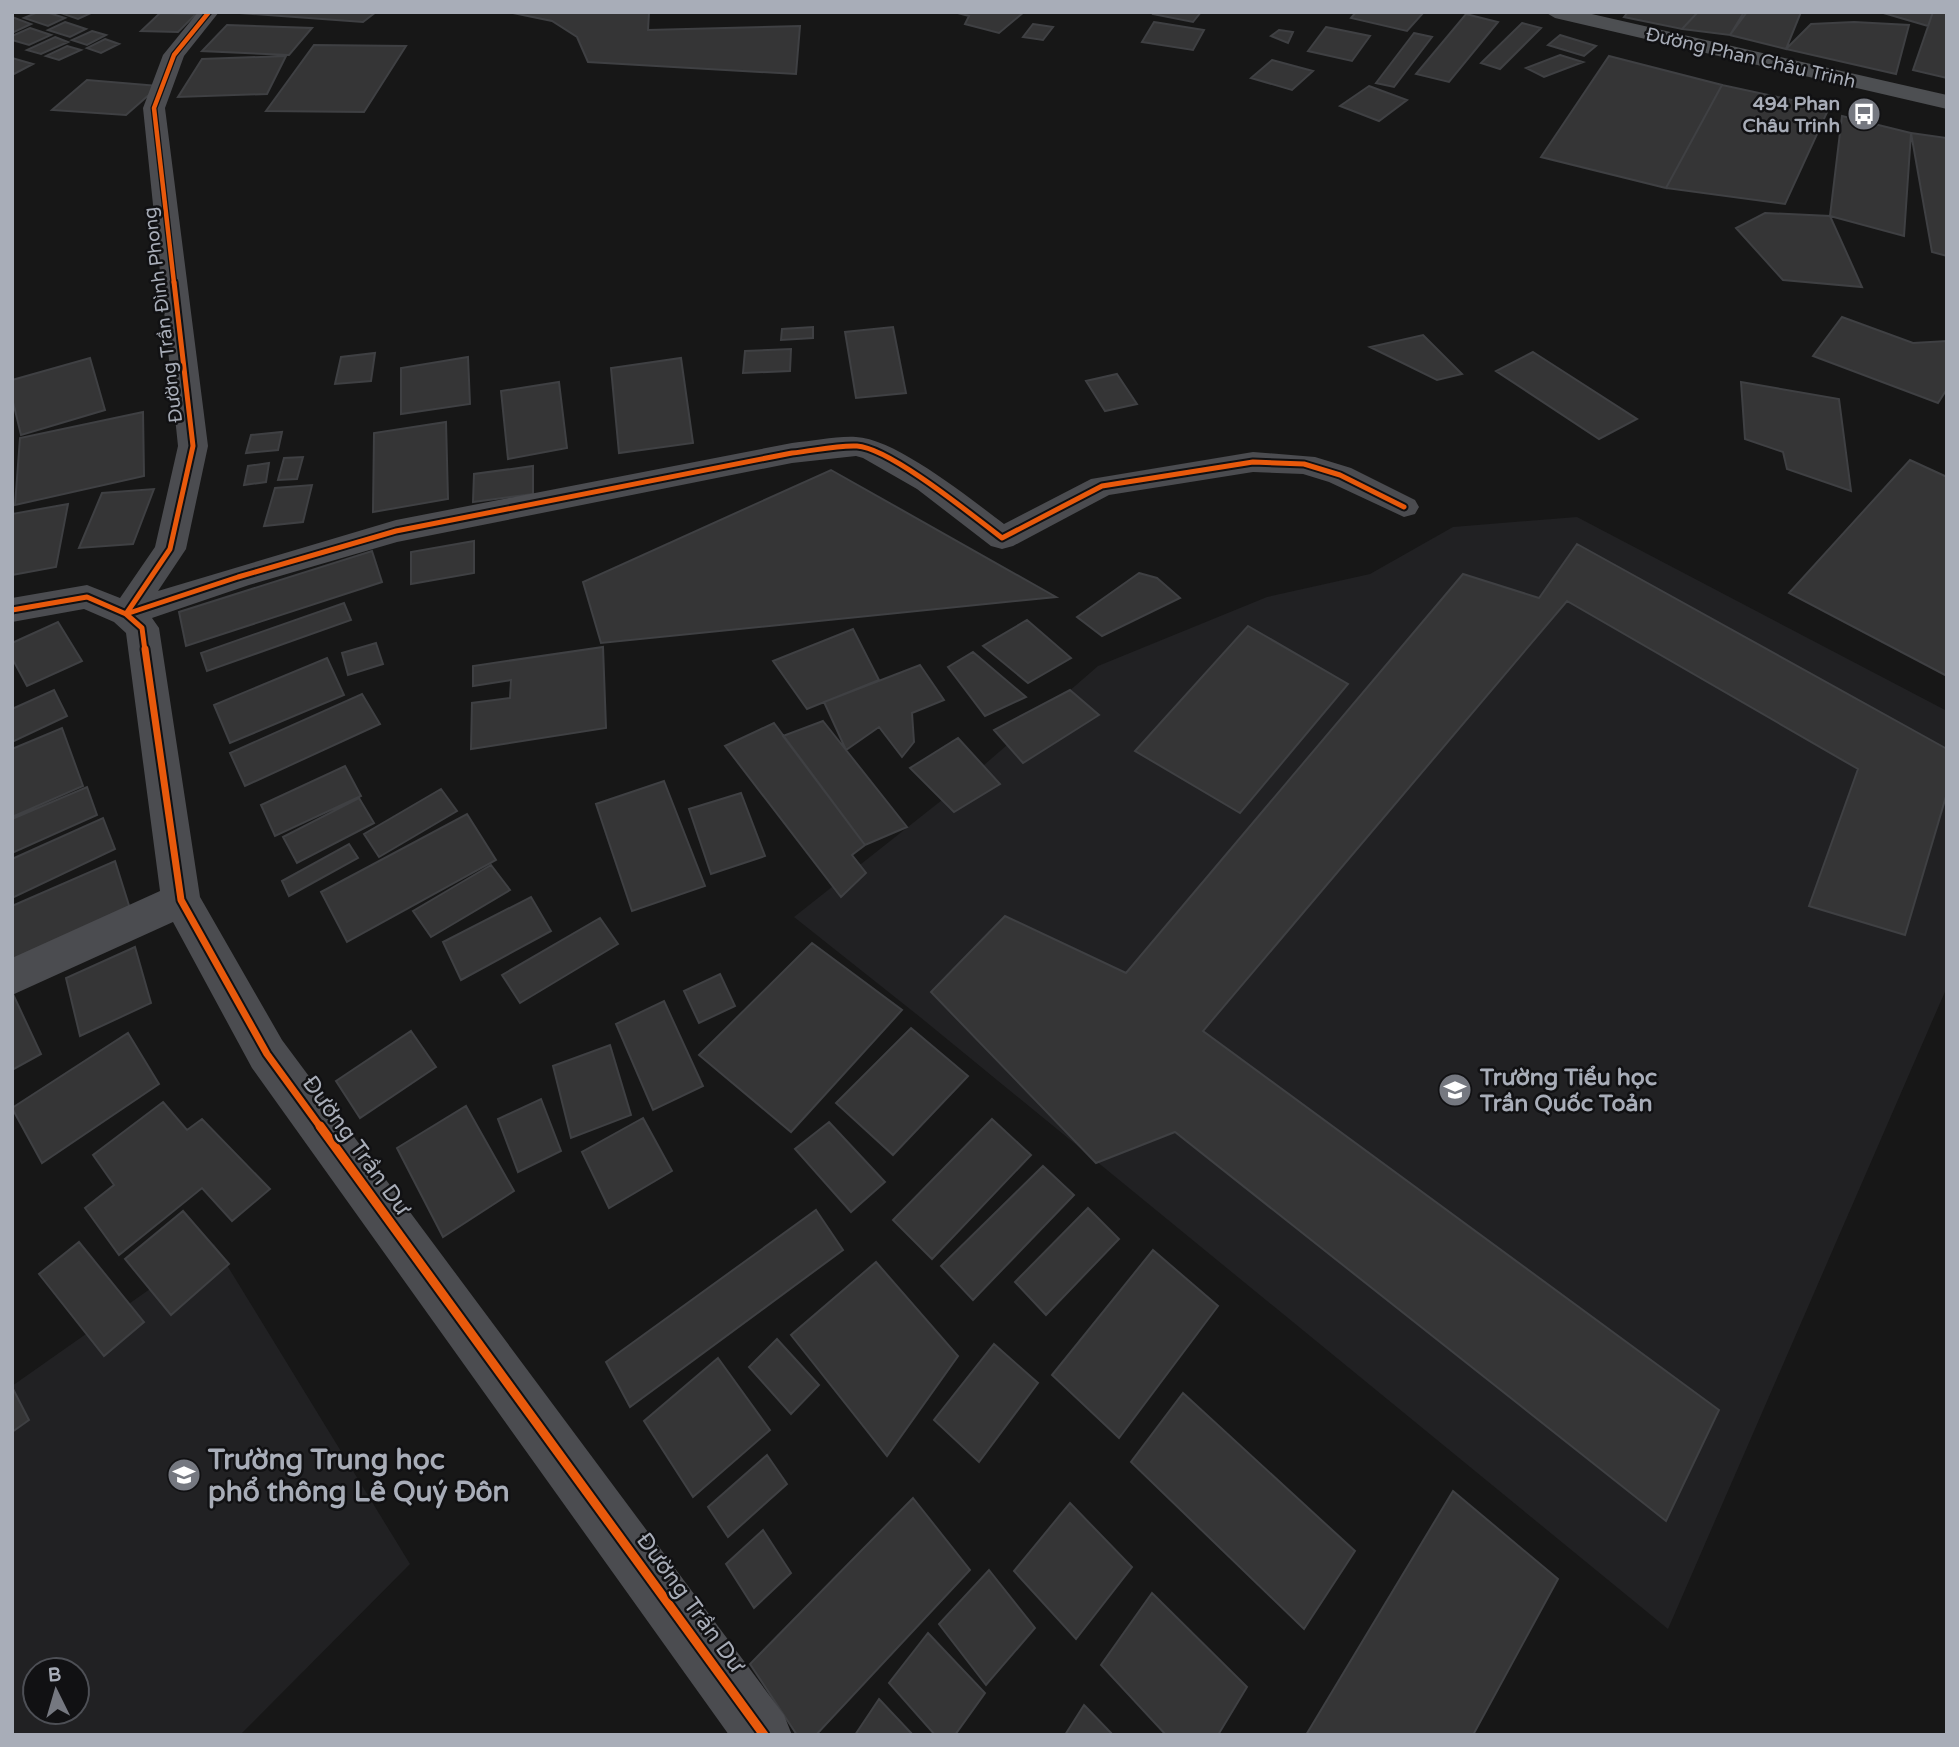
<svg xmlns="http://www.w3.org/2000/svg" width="1959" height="1747" font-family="'Varela Round',sans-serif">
	<rect width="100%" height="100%" fill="#171717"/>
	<path fill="#212123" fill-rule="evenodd" d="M1577,517L1947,711V987L1668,1629L920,1017L794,917L961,785L1098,666L1267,597L1370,574L1453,527Z
		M214,1244L410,1564L240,1735H12V1386ZM35,1670H77V1712H35Z"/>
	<path fill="#353536" stroke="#3f4043" stroke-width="2" d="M38,12H46L65,18L48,26L24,18Z
		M58,12H93L78,19Z
		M226,12H376L363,22Z
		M508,12H649L648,30L800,26L796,74L588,62L577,37L552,21Z
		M954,12H1024L999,33L965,24L969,16Z
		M1154,12H1201L1193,22L1153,14Z
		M1356,12H1424L1407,31L1351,18Z
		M1628,12H1698L1682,29L1624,17Z
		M1698,12H1747L1730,35L1682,29Z
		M1744,12H1801L1786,49L1730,35Z
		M1880,12H1933L1928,26Z
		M1933,12H1947V78L1913,70Z
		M160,13L196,14L178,32L141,31Z
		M1466,14L1498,22L1449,82L1416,74Z
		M12,17L31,24L12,33Z
		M65,22L86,29L70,37L48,30Z
		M1154,22L1204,30L1193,50L1142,42Z
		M1854,22L1909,25L1896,74L1786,49L1811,24Z
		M1522,23L1541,28L1500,69L1481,63Z
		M1033,24L1053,27L1043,40L1023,37Z
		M227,25L312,28L289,55L202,51Z
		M1326,27L1370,36L1352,61L1308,51Z
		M30,28L51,35L29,45L12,40V36Z
		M1279,30L1293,32L1288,43L1271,36Z
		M92,31L106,35L87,45L72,40Z
		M1414,33L1432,37L1394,87L1376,83Z
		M1560,35L1596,46L1584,56L1548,45Z
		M55,37L68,42L41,54L27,50Z
		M105,39L119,44L101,53L87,48Z
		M314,45L406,46L364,112L266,111Z
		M67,46L81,50L59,60L46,56Z
		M1560,55L1583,62L1544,77L1526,68Z
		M286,56L267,94L178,97L202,59Z
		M1609,56L1722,85L1666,188L1541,157Z
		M12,58L33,64L12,75Z
		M1272,60L1313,71L1292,90L1251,78Z
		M87,80L159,86L126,115L52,110Z
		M1722,85L1829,108L1785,204L1666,188Z
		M1369,86L1407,100L1379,121L1340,106Z
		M1842,116L1911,133L1904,236L1830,216Z
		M1911,133L1947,138V256L1932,252Z
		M1765,213L1830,216L1862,287L1783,280L1736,228Z
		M1842,317L1913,343L1947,341V389L1938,403L1813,356Z
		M813,327V338L781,340L782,329Z
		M893,327L906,393L856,398L845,332Z
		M1423,335L1462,374L1437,380L1370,347Z
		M791,349L790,371L743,373L745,351Z
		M1533,352L1637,419L1599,439L1496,371Z
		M375,353L371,381L335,384L341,357Z
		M468,357L470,404L401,414V368Z
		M90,358L105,410L21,435L12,398V380Z
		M681,358L693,443L619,453L611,368Z
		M1117,374L1137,404L1105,411L1086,381Z
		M559,382L567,448L508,459L501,391Z
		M1741,382L1839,399L1851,491L1787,469L1783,452L1745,439Z
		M143,412L144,476L15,505L20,438Z
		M446,422L448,499L373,512L374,433Z
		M282,432L278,450L246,453L251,435Z
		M303,457L297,479L278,480L284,458Z
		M1910,460L1947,477V676L1789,593Z
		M269,463L266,482L244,485L248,466Z
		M533,466V494L473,502L474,474Z
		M831,470L1056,597L601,643L583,582Z
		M312,485L303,522L264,526L275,488Z
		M154,489L133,544L79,548L102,493Z
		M68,504L56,567L12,575V514Z
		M474,541V573L411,584V552Z
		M1577,544L1947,749V793L1905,935L1809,906L1858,769L1567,601L1203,1031L1719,1410L1666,1521L1175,1132L1096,1163L931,992L1005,916L1126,973L1463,574L1539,598Z
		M372,551L382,582L186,646L179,612Z
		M1139,573L1157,578L1180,598L1102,636L1077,617Z
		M344,603L351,620L207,671L201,653Z
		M1027,620L1071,658L1028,683L983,646Z
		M58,622L82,661L27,686L12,658V643Z
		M1248,626L1348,684L1240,813L1135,751Z
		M853,629L879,680L807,709L773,661Z
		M376,643L383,664L348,675L342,653Z
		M603,647L606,728L471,749L472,703L510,698L511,680L473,686V666Z
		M973,652L1026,697L985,716L948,667Z
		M327,658L344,695L230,743L214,705Z
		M920,665L944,700L912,713L914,742L902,757L879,727L846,750L824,702Z
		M54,690L67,716L12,742V709Z
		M1070,690L1099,715L1023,763L994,730Z
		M362,694L380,724L245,786L230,753Z
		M823,721L846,750L907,827L865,845L783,736Z
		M774,723L865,845L852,855L866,873L841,897L725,746Z
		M62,728L83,786L12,817V749Z
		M958,738L1000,784L954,812L910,768Z
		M345,766L361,796L275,836L261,805Z
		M664,781L705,886L632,911L596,804Z
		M87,787L97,815L12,853V819Z
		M441,789L457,811L379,857L364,834Z
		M741,793L765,856L711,874L689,809Z
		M359,798L374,823L297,863L283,837Z
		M467,814L496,860L347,942L321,892Z
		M103,818L115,849L12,898V859Z
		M349,844L358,858L289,896L282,881Z
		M115,861L132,915L12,969V906Z
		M491,865L510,890L431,937L413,911Z
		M531,897L551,931L461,980L443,942Z
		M600,918L618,944L520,1003L502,975Z
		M812,943L902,1010L791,1132L699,1055Z
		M135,947L151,1003L80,1036L66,978Z
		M720,974L735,1006L699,1023L684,991Z
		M12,992L41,1054L12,1070Z
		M664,1001L703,1086L653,1110L616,1024Z
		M911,1028L968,1076L893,1155L836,1103Z
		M411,1031L436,1067L360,1118L336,1081Z
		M128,1033L159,1084L42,1163L12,1108Z
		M610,1045L631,1115L571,1138L553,1066Z
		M541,1099L561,1151L518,1172L498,1119Z
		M163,1102L187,1130L202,1119L270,1189L232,1221L202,1188L119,1255L85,1208L114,1185L93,1155Z
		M466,1106L514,1191L443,1237L397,1148Z
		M643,1118L672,1171L609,1208L582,1152Z
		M992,1119L1031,1155L932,1259L893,1220Z
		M829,1122L885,1182L851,1212L795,1149Z
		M1043,1166L1074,1195L973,1300L941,1266Z
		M1088,1208L1119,1239L1046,1315L1015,1282Z
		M816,1210L843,1250L630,1407L606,1362Z
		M183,1211L229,1264L171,1315L125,1259Z
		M79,1242L144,1322L104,1356L39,1274Z
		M1153,1250L1218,1306L1119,1438L1052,1375Z
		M876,1262L958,1356L887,1456L791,1335Z
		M777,1339L819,1385L791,1414L749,1367Z
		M994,1344L1038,1383L979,1462L934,1420Z
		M718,1358L770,1430L693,1497L644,1421Z
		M12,1387L29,1420L12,1432Z
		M1183,1393L1355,1551L1304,1629L1131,1462Z
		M767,1455L787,1484L728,1537L708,1507Z
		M1453,1491L1558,1579L1473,1735H1306Z
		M913,1498L970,1570L816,1735H797L750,1664Z
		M1070,1503L1132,1567L1076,1639L1014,1571Z
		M763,1530L791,1573L754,1608L726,1564Z
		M989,1570L1035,1628L986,1685L939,1624Z
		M1152,1593L1247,1687L1218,1735H1166L1101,1665Z
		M928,1633L985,1693L955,1735H935L889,1683Z
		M879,1699L913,1735H855Z
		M1084,1705L1113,1735H1065Z"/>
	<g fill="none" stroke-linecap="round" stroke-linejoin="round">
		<path fill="#4b4c50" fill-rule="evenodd" d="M198,12H219L184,56L165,108L208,446L186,549L158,591L396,520L792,443C813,441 836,436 856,437C895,438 972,500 1004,524L1091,479L1253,452L1315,457L1351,468L1415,500L1419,507L1415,514L1404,517L1329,482L1303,474L1253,472L1109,495L1013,546L1002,549L991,546L917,489L863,458L856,456L792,463L397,542L249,585L152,618L159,628L200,897L282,1040L784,1715L792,1735H729L252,1068L173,922L12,995V958L160,891L126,633L114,622L84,609L12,622V598L87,585L120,598L155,547L178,446L143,108L163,55Z"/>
		<path fill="#4d4f52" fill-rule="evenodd" d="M1545,12H1583L1947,95V109L1555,18Z"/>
		<defs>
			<path id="cycleway-far3" d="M174,283L154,108L174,55L209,12"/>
			<path id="cycleway-far2" d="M12,610L87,597L126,614L142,628L145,651
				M126,614L238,577L396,531L792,453C813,451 836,445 857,446C890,448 973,516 1002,538L1102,486L1253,462L1304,464L1340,475L1404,507
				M126,614L170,549L193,446L174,282"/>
			<path id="cycleway-far1" d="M145,649L181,900L267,1054L321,1128"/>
			<path id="cycleway" d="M320,1126L764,1735"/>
		</defs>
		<use href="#cycleway-far3" stroke="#111113" stroke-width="7"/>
		<use href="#cycleway-far2" stroke="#111113" stroke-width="9"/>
		<use href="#cycleway-far1" stroke="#111113" stroke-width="11"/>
		<use href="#cycleway" stroke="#111113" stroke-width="13"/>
		<use href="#cycleway-far3" stroke="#e8590c" stroke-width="4.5"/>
		<use href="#cycleway-far2" stroke="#e8590c" stroke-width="5"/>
		<use href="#cycleway-far1" stroke="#e8590c" stroke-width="7"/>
		<use href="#cycleway" stroke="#e8590c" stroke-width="9"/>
	</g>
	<defs>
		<symbol id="bus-disc" viewBox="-11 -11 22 22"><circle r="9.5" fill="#757880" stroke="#111113"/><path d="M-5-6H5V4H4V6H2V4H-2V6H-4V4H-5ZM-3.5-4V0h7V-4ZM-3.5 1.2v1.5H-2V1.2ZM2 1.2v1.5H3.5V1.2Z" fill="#fff"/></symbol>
		<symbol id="school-disc" viewBox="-11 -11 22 22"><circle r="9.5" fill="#757880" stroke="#111113"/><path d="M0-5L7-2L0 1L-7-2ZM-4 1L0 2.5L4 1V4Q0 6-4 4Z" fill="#fff"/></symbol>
	</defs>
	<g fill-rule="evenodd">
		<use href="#bus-disc" x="1845" y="95" width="38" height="38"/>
		<use href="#school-disc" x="1436" y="1071" width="38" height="38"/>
		<use href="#school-disc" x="165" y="1456" width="38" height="38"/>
	</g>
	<g text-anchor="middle" stroke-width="5" stroke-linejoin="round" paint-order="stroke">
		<g font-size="19" fill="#a8adb8" stroke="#111113">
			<text transform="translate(1751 57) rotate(13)" y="7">Đường Phan Châu Trinh</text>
			<text transform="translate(162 315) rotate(-97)" y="7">Đường Trần Đình Phong</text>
		</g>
		<g font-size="19" font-weight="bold" fill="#a8adb8" stroke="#111113" text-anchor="end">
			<text x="1840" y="110">494 Phan<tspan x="1840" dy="22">Châu Trinh</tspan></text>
		</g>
		<g font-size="23" font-weight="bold" fill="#a8adb8" stroke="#111113" text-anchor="start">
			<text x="1480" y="1085">Trường Tiểu học<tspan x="1480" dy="26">Trần Quốc Toản</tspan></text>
		</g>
		<g font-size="23" fill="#a8adb8" stroke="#111113">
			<text transform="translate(357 1145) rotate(54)" y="8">Đường Trần Dư</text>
			<text transform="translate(691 1602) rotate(54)" y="8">Đường Trần Dư</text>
		</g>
		<g font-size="28" font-weight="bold" fill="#a8adb8" stroke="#111113" text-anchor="start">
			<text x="208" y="1469">Trường Trung học<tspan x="208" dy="32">phổ thông Lê Quý Đôn</tspan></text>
		</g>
	</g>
	<rect width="1959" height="1747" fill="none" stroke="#a8adb8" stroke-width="28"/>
	<g transform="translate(56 1691) rotate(355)"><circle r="33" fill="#111113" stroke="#4d4f55" stroke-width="2"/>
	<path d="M0-5L12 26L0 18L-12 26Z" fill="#757880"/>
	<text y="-10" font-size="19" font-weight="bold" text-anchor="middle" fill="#a8adb8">B</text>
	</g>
</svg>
